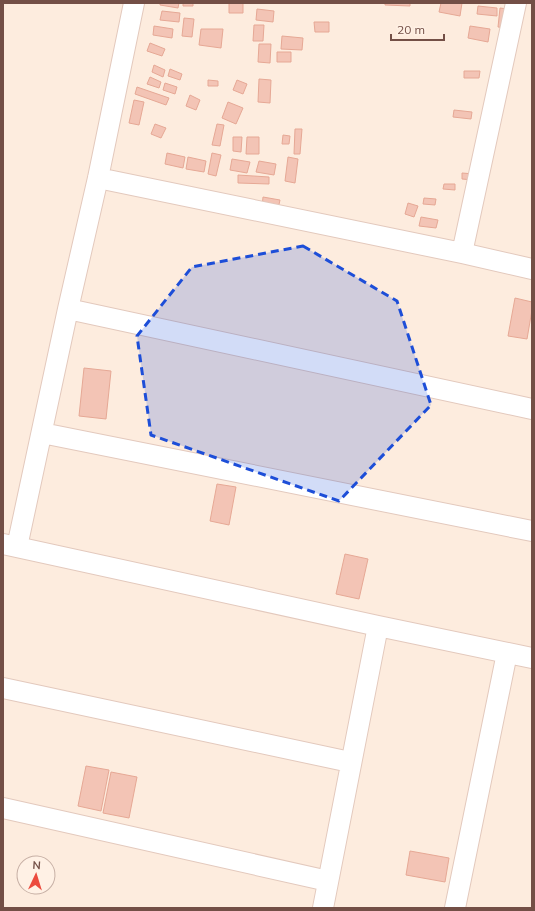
<svg xmlns="http://www.w3.org/2000/svg" width="535" height="911" font-family="Mulish,sans-serif">
	<rect width="100%" height="100%" fill="#fdecde"/>
	<path fill="#f3c4b5" stroke="#e6a895" d="M160,3H179L178,8L160,5Z
		M183,3H193V6H183Z
		M229,3H243V13H229Z
		M385,3H410V6L385,5Z
		M441,3H462L460,16L439,12Z
		M478,6L497,8V16L477,14Z
		M500,8L508,9L506,28L498,27Z
		M257,9L274,11L273,22L256,20Z
		M162,11L180,13L179,22L160,20Z
		M184,18L194,19L192,37L182,36Z
		M314,22H329V32H315Z
		M254,25H264L263,41H253Z
		M154,26L173,29L172,38L153,35Z
		M470,26L490,29L488,42L468,38Z
		M201,29H223L221,48L199,45Z
		M282,36L303,38L302,50L281,49Z
		M150,43L165,49L162,56L147,51Z
		M259,44H271L270,63L258,62Z
		M277,52H291V62H277Z
		M154,65L165,70L163,77L152,72Z
		M170,69L182,74L180,80L168,76Z
		M464,71H480L479,78H464Z
		M150,77L161,82L159,88L147,84Z
		M259,79L271,80L270,103L258,102Z
		M208,80L218,81V86H208Z
		M237,80L247,84L243,94L233,90Z
		M165,83L177,87L175,94L163,90Z
		M137,87L169,98L166,105L135,94Z
		M190,95L200,100L196,110L186,106Z
		M134,100L144,102L139,125L129,123Z
		M228,102L243,108L236,124L222,118Z
		M454,110L472,112L471,119L453,117Z
		M155,124L166,128L161,138L151,134Z
		M217,124L224,125L220,146L212,145Z
		M295,129H302L300,154H294Z
		M283,135L290,136L289,144H282Z
		M233,137H242L241,152L233,151Z
		M247,137H259V154H246Z
		M167,153L185,157L183,168L165,164Z
		M212,153L221,155L216,176L208,174Z
		M188,157L206,161L204,172L186,169Z
		M288,157L298,159L295,183L285,181Z
		M232,159L250,162L247,173L230,170Z
		M259,161L276,164L274,175L256,172Z
		M462,173L474,174L473,180L462,179Z
		M238,175L269,177V184L238,183Z
		M444,184H455V190L443,189Z
		M263,197L280,200L278,209L262,207Z
		M424,198L436,199L435,205L423,204Z
		M408,203L418,206L414,217L405,214Z
		M421,217L438,220L436,228L419,226Z
		M515,298L532,302V310L527,339L508,336Z
		M84,368L111,371L106,419L79,416Z
		M217,484L236,487L229,525L210,521Z
		M345,554L368,559L359,599L336,594Z
		M86,766L109,770L101,811L78,806Z
		M111,772L137,777L129,818L103,813Z
		M410,851L449,858L445,882L406,875Z"/>
	<g fill="none" stroke-linecap="round" stroke-linejoin="round">
		<defs>
			<path id="minor" d="M98,178L462,253L532,269
				M462,253L516,3
				M68,309L532,409
				M42,433L532,531
				M3,544L378,626L532,658
				M17,547L68,309L98,178L134,3
				M3,688L350,762
				M3,808L328,881
				M323,908L378,626
				M455,908L507,653"/>
		</defs>
		<use href="#minor" stroke="#e3c9bd" stroke-width="22"/>
		<use href="#minor" stroke="#fff" stroke-width="20"/>
	</g>
	<path fill="#1d4ed8" fill-opacity="0.2" stroke="#1d4ed8" stroke-width="3" stroke-dasharray="8 5" stroke-linejoin="round" d="M303,246L397,301L431,405L339,501L151,435L137,336L192,267Z"/>
	<rect width="535" height="911" fill="none" stroke="#734f46" stroke-width="8"/>
	<g transform="translate(36 875) rotate(4)"><circle r="19" fill="#fff1e5" stroke="#c7b0a5"/>
	<path d="M0-3L7 15L0 10L-7 15Z" fill="#ec4b3e"/>
	<text y="-6" font-size="11" font-weight="bold" text-anchor="middle" fill="#734f46">N</text>
	</g>
	<path d="M391 34v6h53v-6" fill="none" stroke="#734f46" stroke-width="2"/>
	<text x="397" y="34" font-size="12" fill="#734f46" stroke="#fff1e5" stroke-width="3" paint-order="stroke">20 m</text>
</svg>
